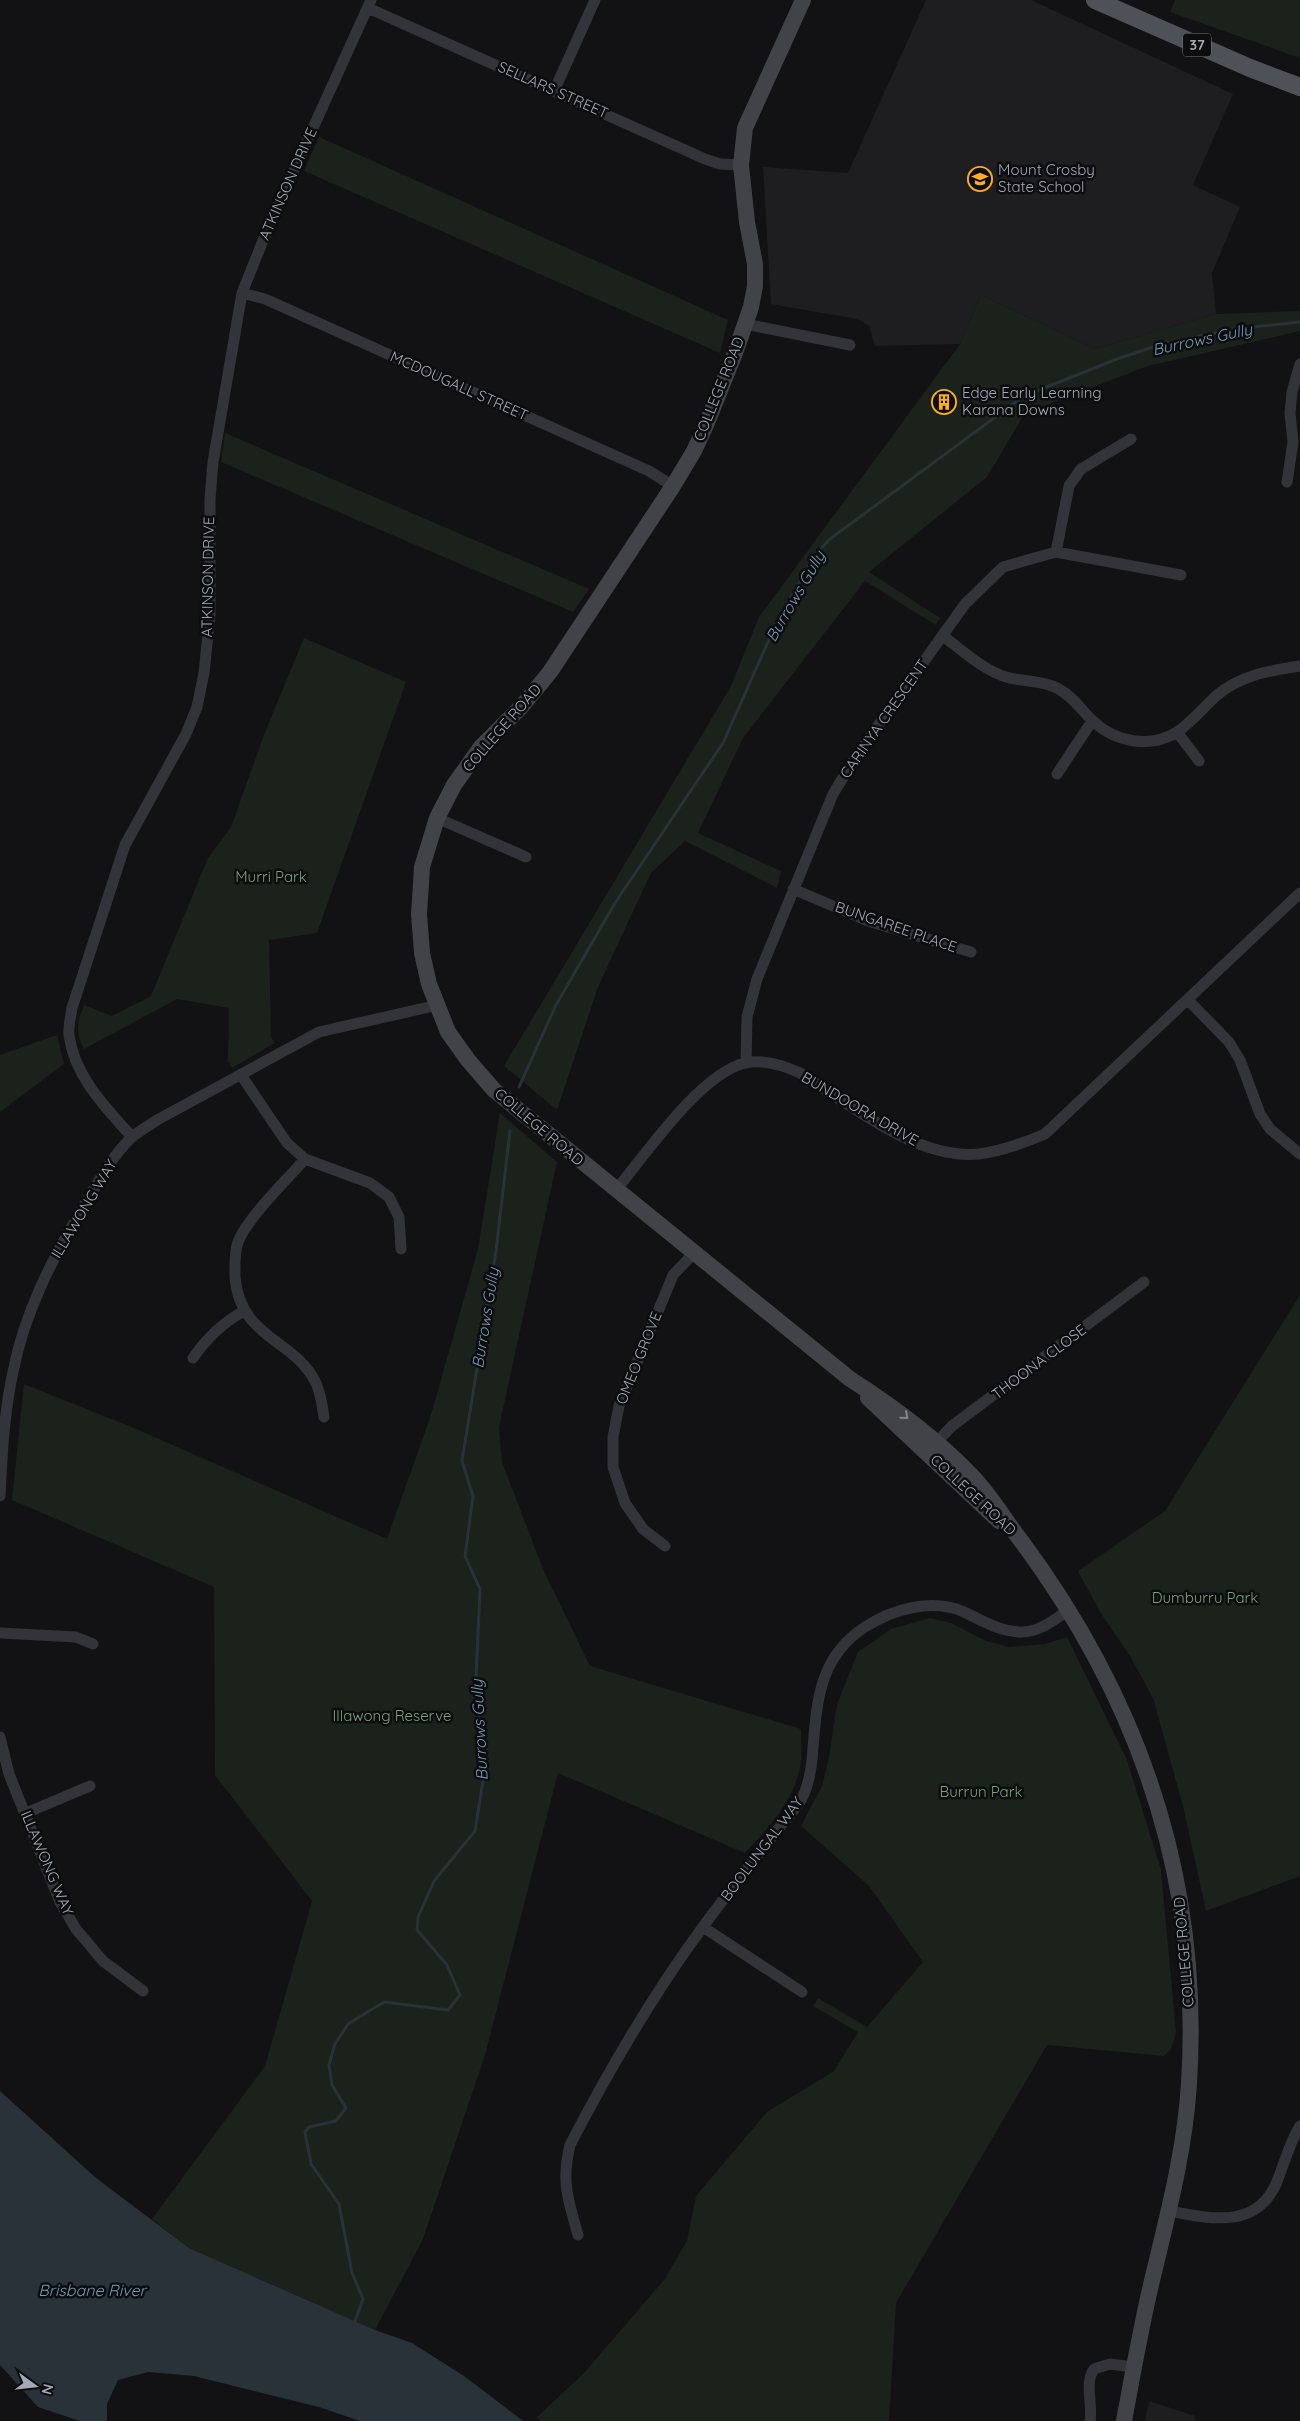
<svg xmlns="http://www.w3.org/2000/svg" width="1300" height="2421" font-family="Quicksand,sans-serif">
	<rect width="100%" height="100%" fill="#121214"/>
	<path fill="#1e1e21" d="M926,0H1031L1233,94L1193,185L1240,207L1212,273L1216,314L1095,349L981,295L960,344L875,346L869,326L857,319L771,304L763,167L848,173Z
		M1149,2401L1195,2416L1194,2421H1145Z"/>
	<path fill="#1a221b" d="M1175,0H1300V58L1170,12Z
		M319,137L728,320L720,353L304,171Z
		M981,295L1095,349L1216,314L1300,311V331L1148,366L1025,413L987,477L869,572L940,618L936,625L865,581L743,738L698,833L781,871L777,888L685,841L651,873L598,987L557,1110L504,1066L731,686L759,617L960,344Z
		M225,433L589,589L573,612L221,462Z
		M304,638L406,682L317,933L269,940L271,1037L275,1043L232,1068L228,1061L229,1008L177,999L84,1049C75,1032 77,1023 84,1005L112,1016L151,996L208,858L231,827L265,732Z
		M57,1035L64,1064L0,1112V1055Z
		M500,1113L557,1162L499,1427L502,1462L543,1569L590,1666L801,1729C801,1740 802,1751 801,1761C796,1799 770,1826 745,1853L558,1773L485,2055L423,2239L375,2330L189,2248L152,2219L265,2066L312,1901L215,1775L214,1587L12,1500L24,1384L134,1428L387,1539L431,1415L478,1249Z
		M1300,1295V1876L1206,1911L1183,1806L1153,1698L1130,1656L1100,1612L1078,1571L1165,1511Z
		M930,1618L951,1623L986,1641L1009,1647L1045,1644L1067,1637L1127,1760L1161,1870L1176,2033L1171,2049L1164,2056L1047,2045L896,2303L889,2421H541L537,2417L584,2373L664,2280L687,2241L696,2196L767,2112L834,2071L858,2032L813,2006L818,1998L867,2027L923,1962L869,1886L801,1826L822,1786L829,1758L837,1704L858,1652L891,1629Z"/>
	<path fill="#283238" d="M0,2091L96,2178L189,2248L375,2330L412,2343L464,2376L523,2421H360L319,2407L194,2376L148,2372L118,2380L107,2404V2421H80L38,2407L0,2365Z"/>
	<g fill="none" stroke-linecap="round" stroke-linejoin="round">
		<path stroke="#283238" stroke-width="3" d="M519,1087L556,1005L615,903L723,743L776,624L816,554L830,539L1024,396L1117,359L1162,344L1233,329L1300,322
			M354,2324L363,2299L352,2273L339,2204L311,2164L305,2132L309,2127L336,2121L346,2108L332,2085L329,2065L335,2044L348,2024L384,2002L448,2010L460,1995L447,1965L417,1930L418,1917L434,1881L475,1831L483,1781L476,1679L480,1589L465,1556L473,1496L462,1461L496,1251L510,1131"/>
		<path stroke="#333439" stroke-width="11" d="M368,8L705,159L720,164L741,165
			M554,91L595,0
			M242,293L265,299L649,471L673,486
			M745,324L850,345
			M1287,482L1293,442L1290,413L1292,392L1300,364
			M1056,552L1069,486L1081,469L1131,439
			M943,636C962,650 983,670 1006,677C1023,682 1041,680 1057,688C1073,696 1081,710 1093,721C1115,742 1150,749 1177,732C1191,723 1203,708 1216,696C1240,675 1269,671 1300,666
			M1177,732L1199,761
			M1057,774L1092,721
			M437,818L526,857
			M793,889L868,921L971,952
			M1188,1000L1229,1042L1240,1060L1260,1114L1270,1129L1300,1154
			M746,1063L747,1017L757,979L833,794L855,758L965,604L1003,567L1056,552L1181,575
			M241,1075L287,1143L305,1159L370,1183L389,1197L399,1217L401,1249
			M132,1137C106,1108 74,1076 69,1035C68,1027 71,1016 72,1008L125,845L186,734L197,707L204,673L210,615V499L213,462L242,293L270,223L371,0
			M305,1159C286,1181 248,1217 238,1242C234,1253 235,1266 235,1277C240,1339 295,1339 316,1383C321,1394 322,1405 324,1417
			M616,1190C646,1154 700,1074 745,1063C764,1059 783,1065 800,1073C851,1105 917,1160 979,1154C1002,1151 1024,1143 1045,1134L1300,893
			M193,1358C206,1339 224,1322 244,1311
			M932,1447L952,1426L1144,1282
			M0,1496C2,1455 4,1413 13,1372C24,1314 52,1259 82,1209C97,1184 111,1157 132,1137C139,1131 149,1126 157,1120L319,1032L438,1005
			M665,1546L643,1529L625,1503L613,1467V1437L619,1406L673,1275L694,1253
			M0,1633L76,1637L93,1644
			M0,1737L9,1774L60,1902L76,1929L103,1961L143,1991
			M26,1813L90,1786
			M703,1927L802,1992
			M1169,2211C1211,2219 1259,2230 1278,2179C1285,2161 1290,2142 1300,2126
			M578,2235C568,2199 561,2182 570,2145C609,2070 652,1996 702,1928C724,1898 747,1869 770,1839C780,1826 792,1814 801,1800C810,1784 812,1765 813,1748C817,1699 820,1656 865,1627C893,1609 932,1598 964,1612C983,1621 1000,1632 1022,1632C1040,1632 1055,1619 1070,1609
			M1090,2421C1093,2404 1084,2383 1094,2369L1110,2364L1133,2367"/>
		<path stroke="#414349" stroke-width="16" d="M803,0L745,128L741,165L747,222L755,264V286L751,307L735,353L706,425L694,451L673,486L550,672L522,706L481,747L454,785L437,818L422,867L419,914L422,953L429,984L448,1032L468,1060L494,1090L850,1379C894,1407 937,1439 973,1477C992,1497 1005,1520 1022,1542C1141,1703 1202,1881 1189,2083C1185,2153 1166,2221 1150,2289C1140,2333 1132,2377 1124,2421
			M868,1398L999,1521"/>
		<path stroke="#4f5158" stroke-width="18" d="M1095,0L1250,68L1300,87"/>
	</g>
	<defs><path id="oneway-chevron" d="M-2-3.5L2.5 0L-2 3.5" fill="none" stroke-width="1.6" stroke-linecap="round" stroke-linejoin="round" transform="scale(1.25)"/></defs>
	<use stroke="#818590" href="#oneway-chevron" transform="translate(905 1416) rotate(41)"/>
	<defs>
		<symbol id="school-ring" viewBox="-11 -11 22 22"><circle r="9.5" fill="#0d0d0f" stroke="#feac20" stroke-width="1.5"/><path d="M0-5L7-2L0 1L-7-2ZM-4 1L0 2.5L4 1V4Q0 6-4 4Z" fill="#feac20"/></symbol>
		<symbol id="building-ring" viewBox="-11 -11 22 22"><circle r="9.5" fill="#0d0d0f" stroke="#feac20" stroke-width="1.5"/><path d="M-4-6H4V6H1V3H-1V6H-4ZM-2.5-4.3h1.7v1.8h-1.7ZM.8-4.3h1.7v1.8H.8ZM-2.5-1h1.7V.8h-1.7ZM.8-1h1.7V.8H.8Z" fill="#feac20"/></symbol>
	</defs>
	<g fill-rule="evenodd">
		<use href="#school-ring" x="966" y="165" width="28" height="28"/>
		<use href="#building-ring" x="930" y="388" width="28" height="28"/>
	</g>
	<g text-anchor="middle" stroke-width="5" stroke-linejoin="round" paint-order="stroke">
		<rect fill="#0d0d0f" stroke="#767a84" stroke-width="1" x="1183" y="33.5" width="28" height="23" rx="4"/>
		<g font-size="14" font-weight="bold" fill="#a3a9b6">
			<text x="1197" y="50">37</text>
		</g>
		<g font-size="15" fill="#a3a9b6" stroke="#0d0d0f">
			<text transform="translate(553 90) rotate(24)" y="5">SELLARS STREET</text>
			<text transform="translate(288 184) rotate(-66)" y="5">ATKINSON DRIVE</text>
			<text transform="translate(459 386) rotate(24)" y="5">MCDOUGALL STREET</text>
			<text transform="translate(719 389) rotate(-68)" y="5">COLLEGE ROAD</text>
			<text transform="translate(208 577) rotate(-89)" y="5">ATKINSON DRIVE</text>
			<text transform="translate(884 719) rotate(-55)" y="5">CARINYA CRESCENT</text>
			<text transform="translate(502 728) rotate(-49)" y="5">COLLEGE ROAD</text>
			<text transform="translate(896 927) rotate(19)" y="5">BUNGAREE PLACE</text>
			<text transform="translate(860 1109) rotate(30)" y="5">BUNDOORA DRIVE</text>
			<text transform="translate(539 1127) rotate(40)" y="5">COLLEGE ROAD</text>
			<text transform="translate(84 1209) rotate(-59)" y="5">ILLAWONG WAY</text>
			<text transform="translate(639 1358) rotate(-68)" y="5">OMEO GROVE</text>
			<text transform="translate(1039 1362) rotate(-37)" y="5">THOONA CLOSE</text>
			<text transform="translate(973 1495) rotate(43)" y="5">COLLEGE ROAD</text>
			<text transform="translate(762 1849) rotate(-53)" y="5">BOOLUNGAL WAY</text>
			<text transform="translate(47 1863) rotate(67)" y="5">ILLAWONG WAY</text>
			<text transform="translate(1184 1952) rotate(-95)" y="5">COLLEGE ROAD</text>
		</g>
		<g font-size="15" fill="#a3a9b6" stroke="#0d0d0f" text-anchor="start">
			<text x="998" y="175">Mount Crosby<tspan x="998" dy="17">State School</tspan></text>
			<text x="962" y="398">Edge Early Learning<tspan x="962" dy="17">Karana Downs</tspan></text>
		</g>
		<g font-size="15" fill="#78a279" stroke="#0d0d0f">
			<text x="271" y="882">Murri Park</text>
			<text x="1205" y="1603">Dumburru Park</text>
			<text x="392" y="1721">Illawong Reserve</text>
			<text x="981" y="1797">Burrun Park</text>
		</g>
		<g font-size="16" font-style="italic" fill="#7799b4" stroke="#0d0d0f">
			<text transform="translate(1202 339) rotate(-12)" y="6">Burrows Gully</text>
			<text transform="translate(795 596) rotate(-60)" y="6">Burrows Gully</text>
			<text transform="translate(485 1318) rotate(-81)" y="6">Burrows Gully</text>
			<text transform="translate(479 1730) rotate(-93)" y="6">Burrows Gully</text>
			<text x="92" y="2296">Brisbane River</text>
		</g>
	</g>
	<g transform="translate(35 2386) rotate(105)" stroke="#0d0d0f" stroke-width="4" paint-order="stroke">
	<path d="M0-4L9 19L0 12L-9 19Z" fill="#a3a9b6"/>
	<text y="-8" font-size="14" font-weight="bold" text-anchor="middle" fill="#a3a9b6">N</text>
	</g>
</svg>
